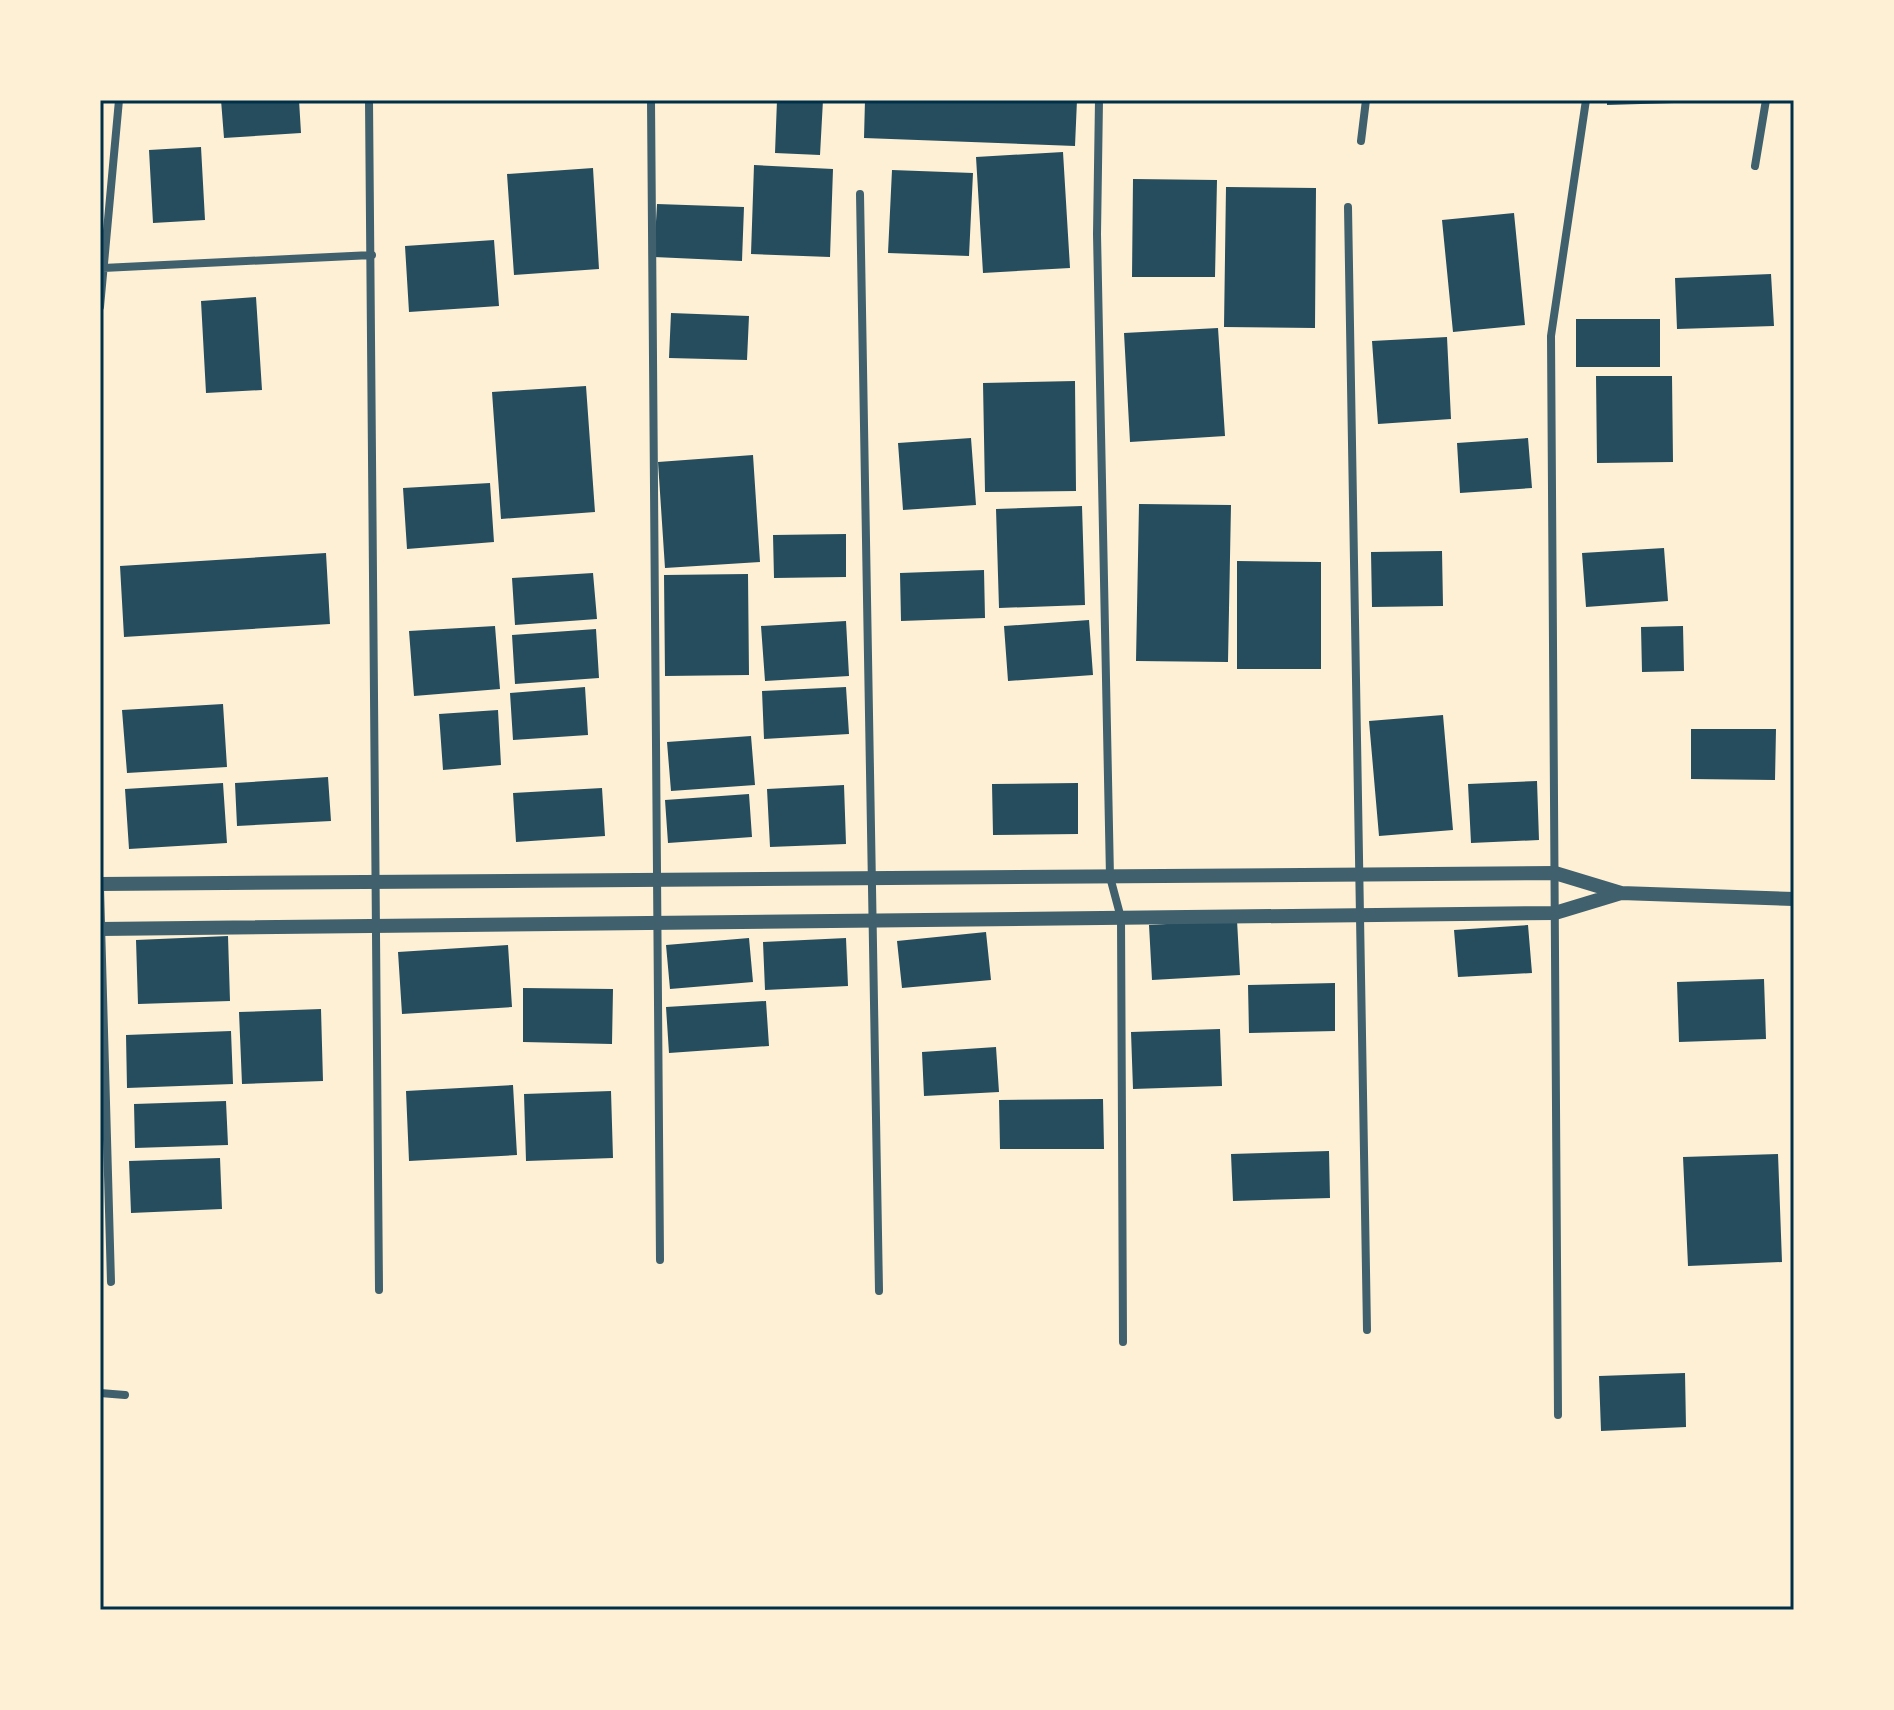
<svg xmlns="http://www.w3.org/2000/svg" width="1894" height="1710" font-family="Arial,sans-serif">
	<rect width="100%" height="100%" fill="#fdf0d5"/>
	<path fill="#264d5e" d="M221,100H299L301,133L224,138Z
		M777,100H823L820,155L775,153Z
		M865,100H1077L1075,146L864,138Z
		M1607,100H1674V103L1607,105Z
		M201,147L205,220L153,223L149,150Z
		M1063,152L1070,268L983,273L976,157Z
		M754,165L833,169L830,257L751,254Z
		M593,168L599,269L514,275L507,174Z
		M892,170L973,173L969,256L888,253Z
		M1133,179L1217,180L1215,277H1132Z
		M1226,187L1316,188L1315,328L1224,327Z
		M657,204L744,207L742,261L654,257Z
		M1514,213L1525,325L1453,332L1442,220Z
		M494,240L499,306L409,312L405,246Z
		M1771,274L1774,326L1677,329L1675,278Z
		M256,297L262,390L206,393L201,301Z
		M671,313L749,316L747,360L669,358Z
		M1576,319H1660V367H1576Z
		M1218,328L1225,436L1130,442L1124,333Z
		M1447,337L1451,419L1378,424L1372,341Z
		M1596,376H1672L1673,462L1597,463Z
		M1075,381L1076,491L985,492L983,383Z
		M586,386L595,512L501,519L492,392Z
		M971,438L976,505L903,510L898,443Z
		M1528,438L1532,488L1460,493L1457,443Z
		M753,455L760,562L665,568L658,462Z
		M490,483L494,542L407,549L403,488Z
		M1139,504L1231,505L1228,662L1136,661Z
		M1082,506L1085,605L999,608L996,509Z
		M846,534V577L774,578L773,535Z
		M1664,548L1668,601L1586,607L1582,553Z
		M1442,551L1443,606L1372,607L1371,552Z
		M326,553L330,624L124,637L120,566Z
		M1237,561L1321,562V669H1237Z
		M984,570L985,618L901,621L900,573Z
		M593,573L597,619L515,625L512,578Z
		M748,574L749,675L665,676L664,575Z
		M1089,620L1093,675L1008,681L1004,626Z
		M846,621L849,676L765,681L761,626Z
		M495,626L500,689L414,696L409,631Z
		M1683,626L1684,671L1642,672L1641,627Z
		M596,629L599,678L515,684L512,635Z
		M585,687L588,735L513,740L510,693Z
		M846,687L849,734L764,739L762,691Z
		M223,704L227,767L127,773L122,710Z
		M498,710L501,765L443,770L439,714Z
		M1443,715L1453,830L1379,836L1369,721Z
		M1691,729H1776L1775,780L1691,779Z
		M751,736L755,785L671,791L667,742Z
		M328,777L331,821L237,826L235,783Z
		M1537,781L1539,840L1471,843L1468,784Z
		M223,783L227,843L129,849L125,789Z
		M1078,783V834L993,835L992,784Z
		M844,785L846,844L770,847L767,789Z
		M602,788L605,836L516,842L513,793Z
		M749,794L752,837L668,843L665,800Z
		M1237,920L1240,975L1152,980L1149,925Z
		M1528,925L1532,973L1458,977L1454,930Z
		M986,932L991,980L902,988L897,941Z
		M228,936L230,1001L138,1004L136,940Z
		M749,938L753,982L670,989L666,945Z
		M846,938L848,986L765,990L763,942Z
		M508,945L512,1007L402,1014L398,952Z
		M1764,979L1766,1039L1679,1042L1677,982Z
		M1335,983V1031L1249,1033L1248,985Z
		M523,988L613,989L612,1044L523,1042Z
		M766,1001L769,1046L669,1053L666,1007Z
		M321,1009L323,1081L242,1084L239,1012Z
		M1220,1029L1222,1086L1133,1089L1131,1032Z
		M231,1031L233,1084L127,1088L126,1035Z
		M996,1047L999,1092L924,1096L922,1052Z
		M513,1085L517,1155L409,1161L406,1091Z
		M611,1091L613,1158L526,1161L524,1094Z
		M1103,1099L1104,1149H1000L999,1100Z
		M226,1101L228,1145L135,1148L134,1104Z
		M1329,1151L1330,1198L1233,1201L1231,1154Z
		M1778,1154L1782,1262L1688,1266L1683,1157Z
		M220,1158L222,1209L131,1213L129,1161Z
		M1685,1373L1686,1427L1601,1431L1599,1376Z"/>
	<g fill="none" stroke-linecap="round" stroke-linejoin="round">
		<path stroke="#3f606c" stroke-width="8" d="M369,100L379,1290
			M651,100L660,1260
			M1099,100L1097,234L1110,877L1121,918L1123,1342
			M1361,141L1366,100
			M1755,166L1766,100
			M860,194L879,1291
			M1348,207L1367,1330
			M103,268L372,255
			M100,307L119,100
			M100,888L111,1282
			M100,1393L125,1395
			M1558,1415L1551,336L1586,100"/>
		<path stroke="#3f606c" stroke-width="14" d="M100,884L1555,873L1621,893L1794,899
			M100,929L1555,913L1621,893"/>
	</g>
	<rect width="1894" height="1710" fill="none" stroke="#fdf0d5" stroke-width="204"/>
	<rect x="102" y="102" width="1690" height="1506" fill="none" stroke="#003049" stroke-width="3"/>
</svg>
